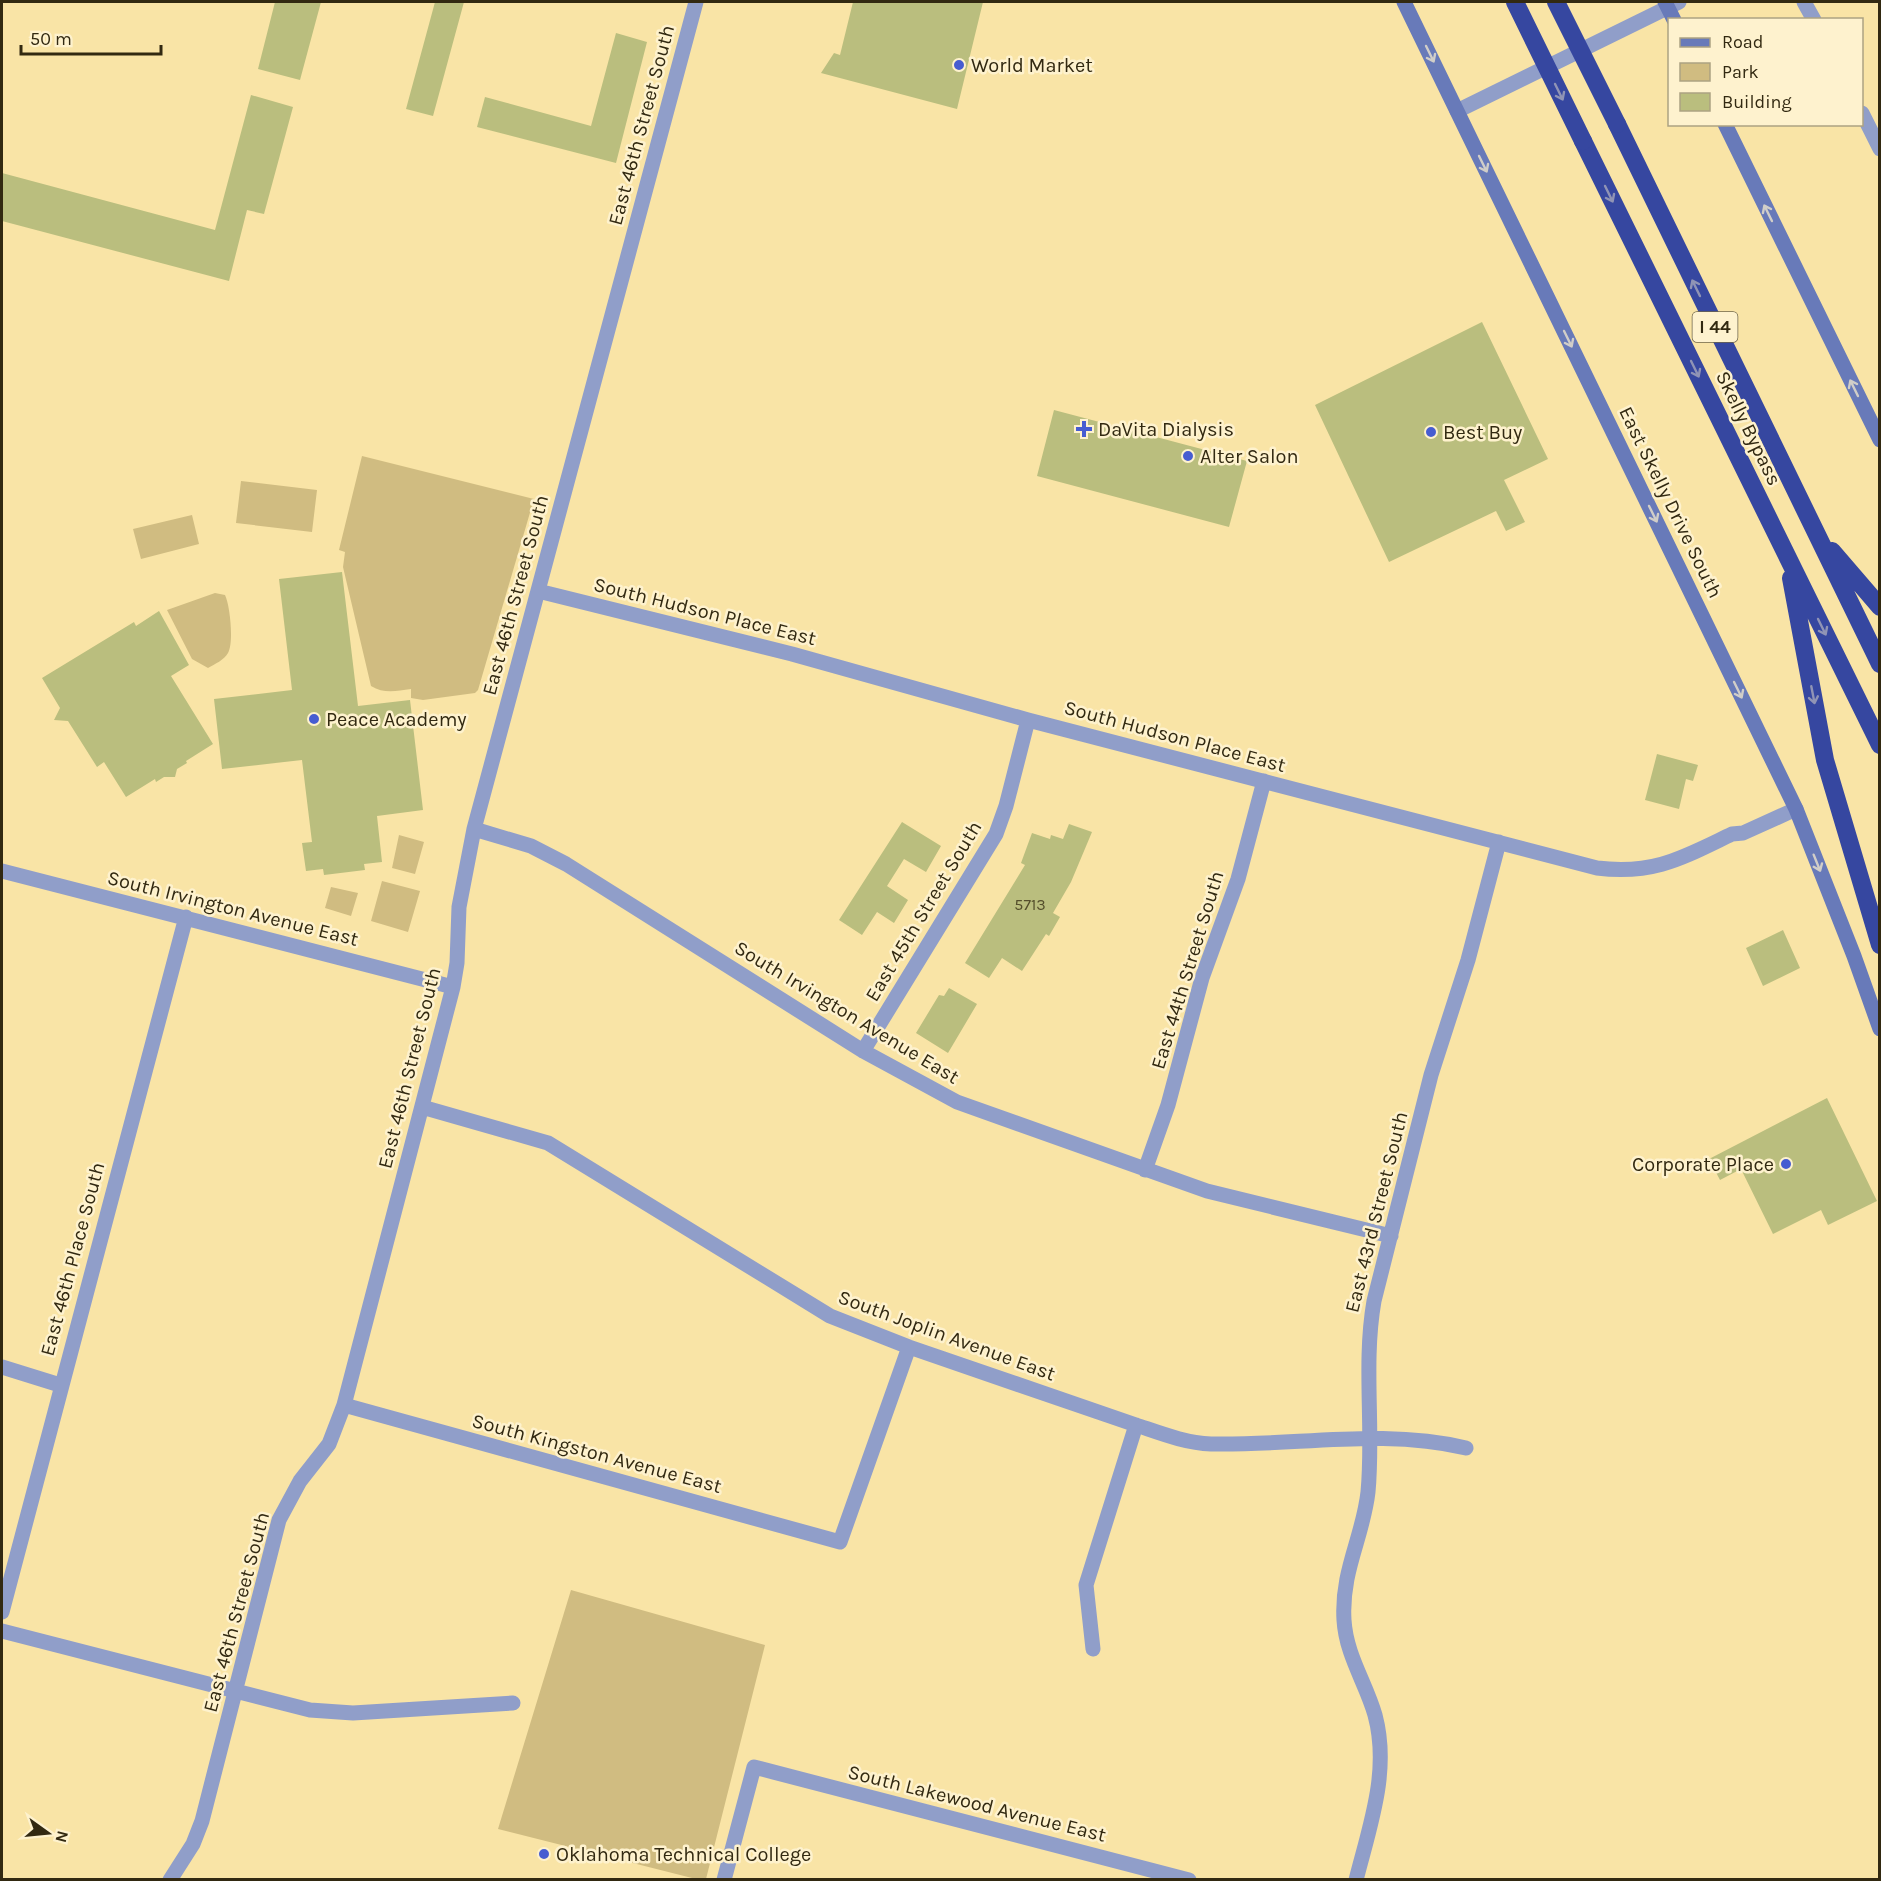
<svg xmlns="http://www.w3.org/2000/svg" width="1881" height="1881" font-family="Karla,sans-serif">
	<rect width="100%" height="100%" fill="#f9e4a6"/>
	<path fill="#d0bc81" d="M362,456L534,499L478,690L475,693L423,700L411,698V689C396,691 384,694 371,686L343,567L345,552L339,550Z
		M241,481L317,490L312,532L236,523Z
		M192,515L199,544L141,559L133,529Z
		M215,593L225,595C230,605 234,643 228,653C224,660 215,664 208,668L192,659L167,610Z
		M399,835L424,842L415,874L392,868Z
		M382,881L420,891L408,932L371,921Z
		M331,887L358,893L351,916L325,908Z
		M571,1590L765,1645L706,1879H696L498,1829Z"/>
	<path fill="#babe7e" d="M275,2H321L300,80L258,69Z
		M435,2H464L433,116L406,109Z
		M853,2H983L957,109L821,73L834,53L840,55Z
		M616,33L647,42L616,163L477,127L485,97L591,126Z
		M251,95L293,107L264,214L247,210L229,281L2,221V173L215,230Z
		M1482,322L1548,459L1504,480L1525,522L1506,531L1496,511L1389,562L1315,405Z
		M1054,410L1247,461L1229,527L1037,476Z
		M342,572L358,706L410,700L423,810L377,816L382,862L364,864L365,870L324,875L323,869L306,871L302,843L312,842L302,760L222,769L214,699L292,690L279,579Z
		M159,611L189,665L171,676L213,744L186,761L187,763L177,769L175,777H164L156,782L155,779L126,797L104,762L97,767L68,721L54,720L60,708L42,678L134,622L136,626Z
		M1657,754L1698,765L1693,781L1686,779L1679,809L1645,800Z
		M902,822L941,846L926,872L904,859L887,886L908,900L894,923L877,912L862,935L839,920Z
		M1069,824L1092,832L1071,882L1053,913L1060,917L1049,936L1046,934L1022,971L1002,958L989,978L965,963L1025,865L1021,863L1032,833L1050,839L1051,835L1063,839Z
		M1783,930L1800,968L1763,986L1746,948Z
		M949,988L977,1004L948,1053L916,1033L939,995L944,996Z
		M1827,1098L1877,1201L1828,1225L1821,1210L1773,1234L1741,1169L1720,1180L1709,1159Z"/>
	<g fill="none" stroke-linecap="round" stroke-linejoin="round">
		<path stroke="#909ec9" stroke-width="15" d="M1804,2L1814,20
			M1862,113L1880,149
			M538,591L792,654L1028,720L1597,868C1654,875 1682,858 1732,834L1743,833L1796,809
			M474,829L531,846L566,864L863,1051L957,1102L1207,1191L1391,1236
			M2,871L453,987
			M863,1051L996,834L1006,806L1028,720
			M422,1107L548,1143L830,1316L909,1347L1136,1425C1160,1433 1185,1443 1211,1444C1296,1446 1382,1428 1466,1448
			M1145,1170L1168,1105L1202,978L1238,879L1264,781
			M2,1367L60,1385
			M344,1405L840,1542L909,1347
			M2,1612L186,917
			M2,1631L310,1710L353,1713L513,1703
			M1093,1649L1086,1585L1136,1425
			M170,1880L193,1844L202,1821L279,1520L300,1481L329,1444L344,1405L453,987L457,963L459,907L474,829L696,2
			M724,1880L754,1767L1189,1880
			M1356,1880C1370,1825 1390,1771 1375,1715C1366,1683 1346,1655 1344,1620C1341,1571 1363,1537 1368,1492C1374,1429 1363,1364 1374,1301L1431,1075L1468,960L1499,842"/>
		<path stroke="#909ec9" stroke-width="15" d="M1457,111L1679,2"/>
		<path stroke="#687ab9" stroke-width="15" d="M1404,2L1796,809L1854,956L1880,1029
			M1665,2L1674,20
			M1725,124L1880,440"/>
		<path stroke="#3647a0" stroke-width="18" d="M1617,124L1880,664
			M1583,141L1880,745
			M1832,551L1880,607
			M1791,578L1825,760L1880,945"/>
		<path stroke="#3647a0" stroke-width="18" d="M1515,2L1583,141
			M1556,2L1617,124"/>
	</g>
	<defs><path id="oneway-shaft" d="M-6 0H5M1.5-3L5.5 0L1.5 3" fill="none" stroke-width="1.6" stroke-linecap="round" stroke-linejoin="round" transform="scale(1.5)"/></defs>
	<g stroke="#d1cec8">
		<use href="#oneway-shaft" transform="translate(1430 54) rotate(64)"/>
		<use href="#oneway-shaft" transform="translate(1483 164) rotate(64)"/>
		<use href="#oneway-shaft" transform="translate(1768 213) rotate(-116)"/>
		<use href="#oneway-shaft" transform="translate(1568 339) rotate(64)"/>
		<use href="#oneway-shaft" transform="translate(1854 388) rotate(-116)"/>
		<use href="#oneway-shaft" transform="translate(1653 514) rotate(64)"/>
		<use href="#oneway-shaft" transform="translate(1738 690) rotate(64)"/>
		<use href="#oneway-shaft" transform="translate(1817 863) rotate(68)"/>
	</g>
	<g stroke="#9094b5">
		<use href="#oneway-shaft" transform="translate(1559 92) rotate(64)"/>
		<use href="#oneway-shaft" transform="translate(1609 194) rotate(64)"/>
		<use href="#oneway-shaft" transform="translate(1696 288) rotate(-116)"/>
		<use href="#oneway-shaft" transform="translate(1695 369) rotate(64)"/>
		<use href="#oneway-shaft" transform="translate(1822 627) rotate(64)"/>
		<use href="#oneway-shaft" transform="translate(1813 695) rotate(79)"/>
	</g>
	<g fill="#475dd1" stroke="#fef2ce" stroke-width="2">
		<circle cx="959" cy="65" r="6"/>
		<path d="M1081 420h6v6h6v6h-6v6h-6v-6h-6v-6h6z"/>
		<circle cx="1431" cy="432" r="6"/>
		<circle cx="1188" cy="456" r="6"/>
		<circle cx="314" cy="719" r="6"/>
		<circle cx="1786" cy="1164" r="6"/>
		<circle cx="544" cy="1854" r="6"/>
	</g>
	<g text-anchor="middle" stroke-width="5" stroke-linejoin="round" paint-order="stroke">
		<g font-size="16" fill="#544e2c">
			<text x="1030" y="910">5713</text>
		</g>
		<rect fill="#fef2ce" stroke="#6f654a" stroke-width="1.5" x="1692.5" y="312" width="45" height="30" rx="4.5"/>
		<g font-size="18" font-weight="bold" fill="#322911">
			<text x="1715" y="333">I 44</text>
		</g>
		<g font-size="20" fill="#322911" stroke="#fef2ce" text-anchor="start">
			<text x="971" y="72">World Market</text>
			<text x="1098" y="436">DaVita Dialysis</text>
			<text x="1443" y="439">Best Buy</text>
			<text x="1200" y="463">Alter Salon</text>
			<text x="326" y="726">Peace Academy</text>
			<text x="1774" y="1171" text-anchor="end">Corporate Place</text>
			<text x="556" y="1861">Oklahoma Technical College</text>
		</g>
		<g font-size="20" fill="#322911" stroke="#fef2ce">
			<text transform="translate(641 125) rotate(-75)" y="7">East 46th Street South</text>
			<text transform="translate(1749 428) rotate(64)" y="7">Skelly Bypass</text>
			<text transform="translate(1671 502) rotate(64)" y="7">East Skelly Drive South</text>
			<text transform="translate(515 595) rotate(-75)" y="7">East 46th Street South</text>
			<text transform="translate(705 611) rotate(14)" y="7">South Hudson Place East</text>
			<text transform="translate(1175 736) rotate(15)" y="7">South Hudson Place East</text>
			<text transform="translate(233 908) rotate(14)" y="7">South Irvington Avenue East</text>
			<text transform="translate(923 911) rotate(-59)" y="7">East 45th Street South</text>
			<text transform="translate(1187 970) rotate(-73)" y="7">East 44th Street South</text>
			<text transform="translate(847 1012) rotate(31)" y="7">South Irvington Avenue East</text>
			<text transform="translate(409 1068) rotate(-76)" y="7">East 46th Street South</text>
			<text transform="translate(1376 1212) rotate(-76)" y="7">East 43rd Street South</text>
			<text transform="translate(72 1259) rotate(-75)" y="7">East 46th Place South</text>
			<text transform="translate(947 1335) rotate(20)" y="7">South Joplin Avenue East</text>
			<text transform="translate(597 1453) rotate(15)" y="7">South Kingston Avenue East</text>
			<text transform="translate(236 1612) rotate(-75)" y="7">East 46th Street South</text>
			<text transform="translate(977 1803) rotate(14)" y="7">South Lakewood Avenue East</text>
		</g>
	</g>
	<rect width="1881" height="1881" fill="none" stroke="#322911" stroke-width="6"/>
	<rect x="1668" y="18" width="195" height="108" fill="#fef2ce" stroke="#aca282" stroke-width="1.5"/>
	<rect x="1680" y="38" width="30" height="9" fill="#687ab9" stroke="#aca282" stroke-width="1.5"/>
	<text x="1722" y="48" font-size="18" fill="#322911">Road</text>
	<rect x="1680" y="63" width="30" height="18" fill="#d0bc81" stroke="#aca282" stroke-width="1.5"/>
	<text x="1722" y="78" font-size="18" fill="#322911">Park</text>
	<rect x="1680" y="93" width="30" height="18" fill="#babe7e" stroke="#aca282" stroke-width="1.5"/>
	<text x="1722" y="108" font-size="18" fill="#322911">Building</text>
	<g transform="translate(48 1833) rotate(105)" stroke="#fef2ce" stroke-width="4.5" paint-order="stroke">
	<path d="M0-4.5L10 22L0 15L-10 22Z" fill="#322911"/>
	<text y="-9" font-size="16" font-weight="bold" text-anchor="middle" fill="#322911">N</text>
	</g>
	<path d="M21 45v9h140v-9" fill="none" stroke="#322911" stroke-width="3"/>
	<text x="30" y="45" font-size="18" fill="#322911" stroke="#fef2ce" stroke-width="4.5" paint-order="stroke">50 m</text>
</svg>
